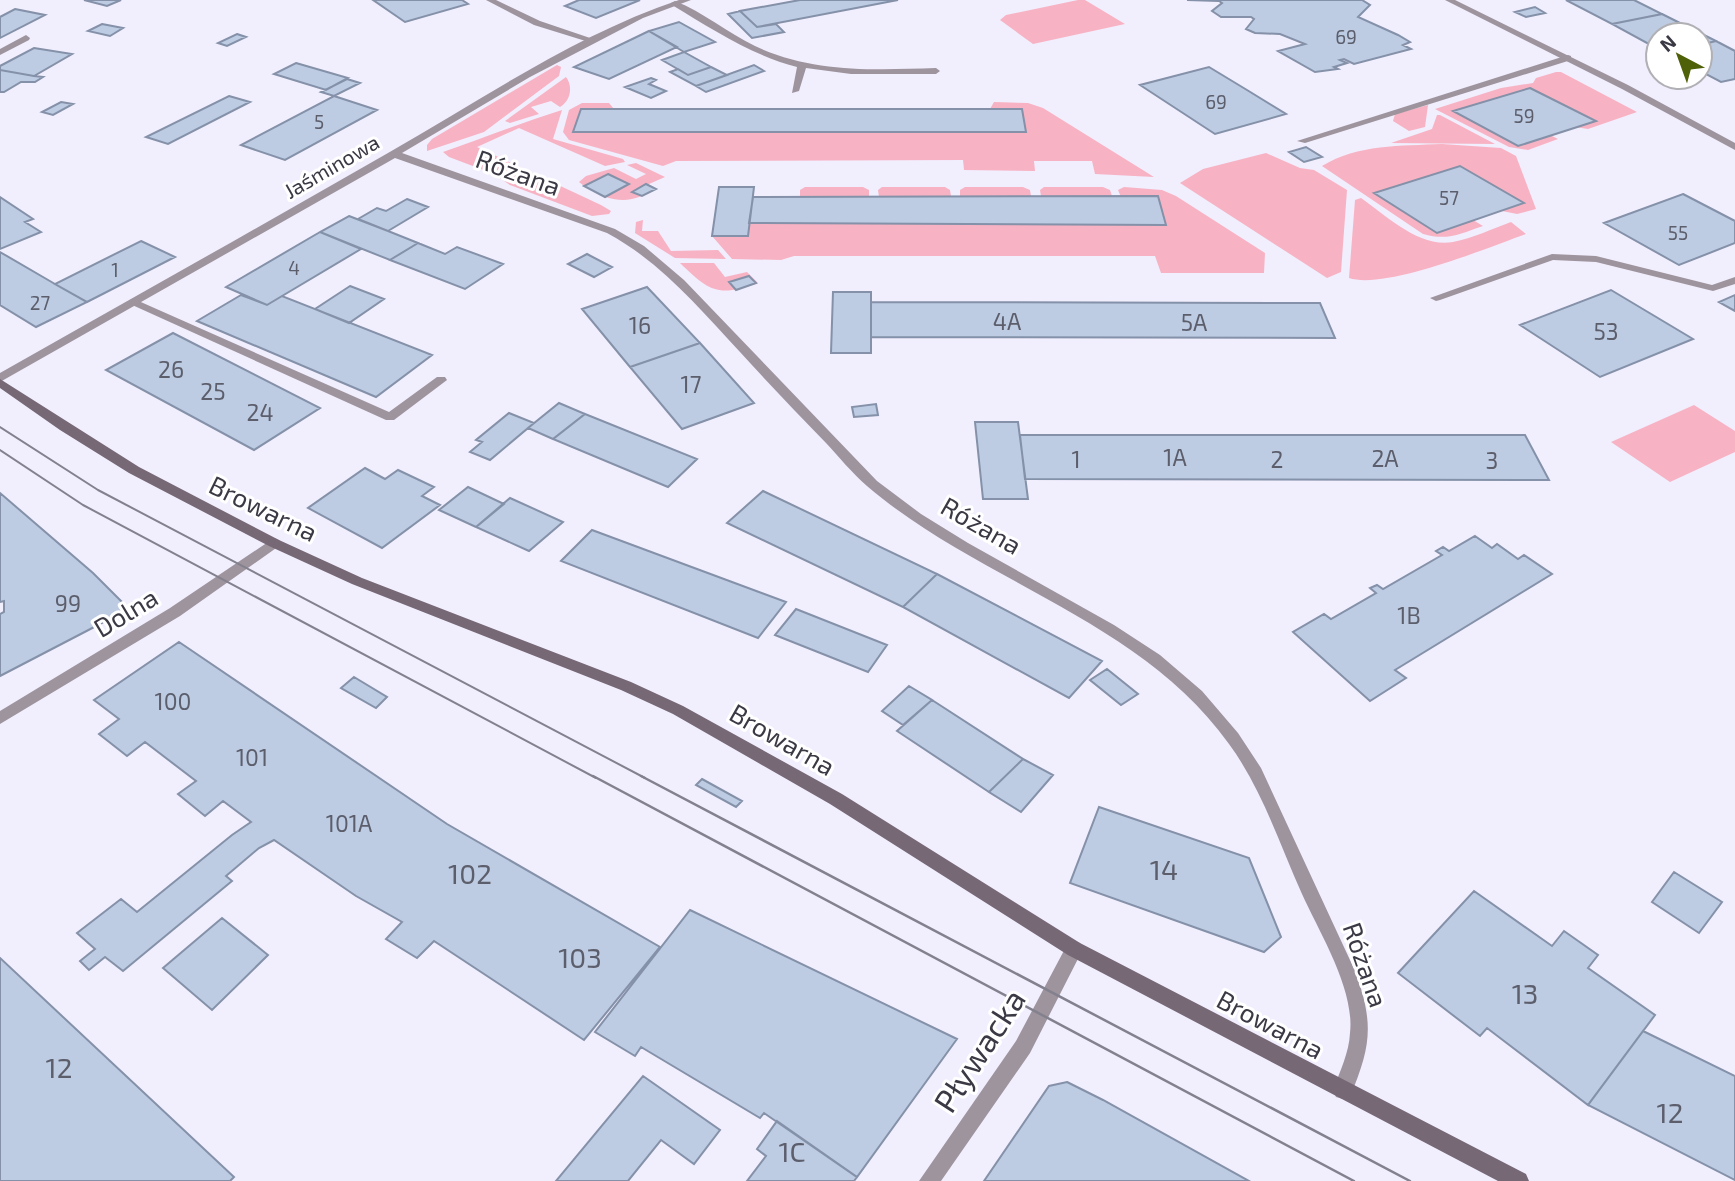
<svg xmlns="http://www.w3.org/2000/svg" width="1735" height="1181" font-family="'Exo 2',sans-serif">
	<rect width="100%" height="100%" fill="#f1eefe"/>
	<path fill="#f7b3c3" d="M1078,0H1085L1125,24L1033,44L1000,20L1006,15Z
		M557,65L561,67L559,76L484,132L427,151V145L432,139Z
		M1556,72H1561L1637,112L1588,129L1575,127L1595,120L1530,88L1454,111L1518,146L1550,135L1558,139L1528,150L1509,147L1435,109L1501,88L1533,83L1536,78Z
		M566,77C573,86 571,101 560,107L551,101L531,107L539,114L510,123L505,121Z
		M994,102L1028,103L1043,108L1154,177L1095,174L1092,161H1034L1035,171L964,170L963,160L676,161L663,166L569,140L563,132L569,110L582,103H609L614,109H581L573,132H1025L1022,109H990Z
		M1428,105L1425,127L1409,131L1393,121L1395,114Z
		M562,110L553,139L623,159L625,162L605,166L519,128L477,147L601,205L611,211L609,214L592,216L510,185L494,174L449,157L443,152C483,138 521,123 562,110Z
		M1437,115H1440L1495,144L1391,143L1432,129Z
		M1442,144L1501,148L1516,156L1536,209L1517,214L1502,211L1523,203L1375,193L1437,232L1473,220L1483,226C1460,234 1447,241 1423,234L1322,166C1358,144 1401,146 1442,144Z
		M1266,153L1300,168L1314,170L1347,190L1341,272L1327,278L1180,183L1203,169Z
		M636,163L665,177L633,191L642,196C628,201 620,201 605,197L629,184L608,174L584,186L579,182L586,176L614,168L636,179L646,174L627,165Z
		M805,187H863L869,190V196L800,197V190Z
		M882,187H945L950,190L951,196L879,197L878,190Z
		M965,187H1023L1030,190L1031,196H960V190Z
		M1044,187H1103L1110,190L1112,196H1041L1040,190Z
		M1124,187L1162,190L1176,196L1265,253L1264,273H1161L1155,256H794L781,260L732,259L712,236L749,223L1166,225L1158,197H1121L1118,190Z
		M1361,198C1387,216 1419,248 1453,242C1473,238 1492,229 1511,222L1526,234C1487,248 1385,290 1349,278L1355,200Z
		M643,220L642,231H658L671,251L718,250L726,259L675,258L635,233L636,222Z
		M680,263H714L725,277L747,272L758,283C718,297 710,292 680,263Z
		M1694,405L1735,431V452L1670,482L1611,442Z"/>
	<path fill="#bdcce3" stroke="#8491a8" stroke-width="2" d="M84,0H121L107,6Z
		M373,0H462L468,4L405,22Z
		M579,0H640L596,18L565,6Z
		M800,0H898L757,27L740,11Z
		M1187,0H1362L1370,5L1358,17L1398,35L1410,42L1403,45L1411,49L1354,64L1344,59L1340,60L1347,63L1334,67L1338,69L1315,72L1278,51L1305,44L1280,34L1255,33L1246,29L1254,19L1251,17H1221L1212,11L1222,3L1219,1Z
		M1566,0H1634L1662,14L1612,24Z
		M1535,7L1545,13L1526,17L1515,12Z
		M15,9L45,15L0,38V17Z
		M740,11L757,27L776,24L784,32L752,38L728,14Z
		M1662,14L1716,41L1700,45V35H1658V49L1612,24Z
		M679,22L715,42L684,52L649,31Z
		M102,24L123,28L110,36L88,31Z
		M649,31L677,47L609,79L574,67Z
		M237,34L246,37L227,46L218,43Z
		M1716,41L1735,51V79L1721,82L1700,71V45Z
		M34,48L72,54L34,76L0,70V66Z
		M684,52L711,67L688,75L662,60Z
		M296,63L348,78L326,90L274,74Z
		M754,65L764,71L706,92L696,86Z
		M711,67L727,75L696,86L670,72L678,69L688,75Z
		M1209,67L1247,90L1286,114L1215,134L1140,85Z
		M0,70L34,76L43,77L35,82H21L4,92H0Z
		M651,78L656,80L649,84L666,91L651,98L625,87Z
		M347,79L360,83L334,96L321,92Z
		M1530,88L1596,121L1518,146L1453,111Z
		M229,96L250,102L168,144L146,137Z
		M334,96L377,110L285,160L241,145Z
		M61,102L73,104L53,115L42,112Z
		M581,109H1022L1026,132H573Z
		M1306,147L1322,157L1304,162L1289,152Z
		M1460,166L1524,203L1437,233L1374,193Z
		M608,174L629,184L605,197L584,186Z
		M646,184L656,189L642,196L632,192Z
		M719,187H754L748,236H712Z
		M1683,194L1735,221V243L1679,265L1604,223Z
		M1158,196L1166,225L749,223L753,197Z
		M0,197L33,219L25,222L41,232L0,249Z
		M407,199L428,207L388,231L358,219L377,208L386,211Z
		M349,216L388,231L418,243L390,260L320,232Z
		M320,232L361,249L267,305L226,287Z
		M141,241L175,257L87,302L55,284Z
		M418,243L445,254L457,247L503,264L465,289L390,260Z
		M0,252L55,284L87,302L36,327L0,305Z
		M587,254L612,267L594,277L568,264Z
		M749,276L756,283L736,290L729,282Z
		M350,286L384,299L349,323L315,309Z
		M647,287L700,343L630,367L582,309Z
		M1611,290L1693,339L1600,377L1520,325Z
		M833,292H871V353H831Z
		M241,295L267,305L282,296L432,355L376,397L197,321Z
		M1735,295V311L1719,302Z
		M871,302L1320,303L1335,338L871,337Z
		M173,333L320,408L254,450L106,370Z
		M700,343L754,403L682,429L630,367Z
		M559,403L585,414L553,439L528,428Z
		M876,404L878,415L854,417L852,407Z
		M509,413L534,423L490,460L470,452L482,442L476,440Z
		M585,414L697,459L668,487L553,439Z
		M975,422H1018L1028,499H983Z
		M1020,435H1525L1549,480L1025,479Z
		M365,468L385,479L398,470L434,487L422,496L440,505L382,548L308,508Z
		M468,487L504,504L476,527L439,510Z
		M763,491L937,574L903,607L727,523Z
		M0,493L93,573L124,604L119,613L100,624L0,676V614L4,612V601L0,602Z
		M510,498L563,522L529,551L476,527Z
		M592,530L786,602L758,638L561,561Z
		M1475,536L1492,548L1497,544L1518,559L1524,555L1552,574L1395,670L1406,678L1370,701L1293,632L1324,614L1331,619L1376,593L1370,588L1377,585L1383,589L1442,555L1436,551L1443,547L1449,551Z
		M937,574L1102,661L1069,698L903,607Z
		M796,609L887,645L868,672L775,635Z
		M179,642L447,824L660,947L584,1040L434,941L417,958L386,939L402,922L356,896L274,840L259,848L226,876L232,881L123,971L105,957L89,970L80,961L95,949L77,933L121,899L137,912L232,835L251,822L223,801L205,816L178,794L196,781L145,742L127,756L99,734L119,719L94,700Z
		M1107,669L1138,694L1121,705L1090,680Z
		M354,677L387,697L376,708L341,688Z
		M909,686L932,700L903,725L882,711Z
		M932,700L1023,759L989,792L897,731Z
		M1023,759L1053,775L1021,812L989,792Z
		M702,779L742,801L736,807L696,785Z
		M1099,807L1249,858L1281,937L1264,952L1070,883Z
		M1674,872L1722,902L1699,933L1652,902Z
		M1474,891L1552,946L1564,931L1598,955L1588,968L1655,1015L1588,1105L1487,1028L1480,1036L1398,973Z
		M690,910L957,1039L857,1177L764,1113L760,1118L641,1047L635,1056L595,1032Z
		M222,918L268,955L212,1010L163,968Z
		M0,958L234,1177L230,1181H0Z
		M1643,1031L1735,1076V1180L1588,1105Z
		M643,1076L720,1130L694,1164L661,1140L628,1181H556Z
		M1067,1082L1103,1100L1249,1181H984L1049,1086Z
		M777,1121L857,1177L854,1181H747L766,1156L757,1149Z"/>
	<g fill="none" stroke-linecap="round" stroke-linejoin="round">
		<path fill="#9e949d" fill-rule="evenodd" d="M486,0H496L540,21L596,40L592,43L534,25Z
			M675,1C703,12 728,33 755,46C812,73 874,70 936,68L940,71L936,74H851L806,68L799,91L792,93L797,67C751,55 712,29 672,5L671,3Z
			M26,35L30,38L29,40L0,55V49Z
			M1568,55L1571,56V60L1305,143L1297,141Z
			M1552,254L1596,256L1712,285L1735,277V284L1713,291L1596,262L1553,260L1440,300L1436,301L1430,298Z
			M134,299L389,412L437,377H445L447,380L394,420H386L130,304V300Z"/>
		<path fill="#9e949d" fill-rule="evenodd" d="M679,0H691L643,18L530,77L402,153L615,229L644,246L684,280L877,481L921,514L968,543L1114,625L1160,655L1202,691L1238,733L1261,768L1356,973C1374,1025 1371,1046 1350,1097L1343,1099L1336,1097L1333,1090C1340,1071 1349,1053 1350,1033C1355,989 1319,932 1302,894C1279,843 1262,789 1229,744C1140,619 979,582 867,486C852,473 839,457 826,443C797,413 768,383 740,352C699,308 661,262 607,233L395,158L0,382V373C129,300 259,227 388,153C483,99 575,35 679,0Z
			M1445,0H1455L1628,85L1735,143V150L1622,89Z
			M274,538L279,540L281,543L279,546L180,616L0,724V711L170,608Z
			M1074,941L1080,943L1083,949L1030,1053L941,1181H919L1016,1041L1068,943Z"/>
		<path fill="#766875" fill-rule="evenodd" d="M0,379L139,467L279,540L362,578L631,682L683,706L842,794L1080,943L1526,1174L1529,1181H1498L1068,955L830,804L673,714L621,690L352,584L269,546L129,473L60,430L0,388Z"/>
		<path stroke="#83818e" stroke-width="2" d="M0,427L98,490L645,778
			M0,450L83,505L596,778"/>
		<path stroke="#83818e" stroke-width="2.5" d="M593,776L1354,1181
			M641,776L1410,1181"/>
	</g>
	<g text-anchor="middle" stroke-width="6" stroke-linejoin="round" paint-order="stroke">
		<g font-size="19" fill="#5c5e6c">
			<text x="1346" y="44">69</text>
			<text x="1216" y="109">69</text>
			<text x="1524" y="123">59</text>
			<text x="319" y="129">5</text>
			<text x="1449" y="205">57</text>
			<text x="1678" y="240">55</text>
			<text x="294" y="275">4</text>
			<text x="115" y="277">1</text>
			<text x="40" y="310">27</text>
		</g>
		<g font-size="21" fill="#3b3944" stroke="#fff">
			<text transform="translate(332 167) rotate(-30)" y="7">Jaśminowa</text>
		</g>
		<g font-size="23" fill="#5c5e6c">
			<text x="1007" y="330">4A</text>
			<text x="1194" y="331">5A</text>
			<text x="640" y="334">16</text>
			<text x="1606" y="340">53</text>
			<text x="171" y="378">26</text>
			<text x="691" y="393">17</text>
			<text x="213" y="400">25</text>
			<text x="260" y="421">24</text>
			<text x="1175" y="466">1A</text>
			<text x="1385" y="467">2A</text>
			<text x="1076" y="468">1</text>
			<text x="1277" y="468">2</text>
			<text x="1492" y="469">3</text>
			<text x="68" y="612">99</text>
			<text x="1409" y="624">1B</text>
			<text x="173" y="710">100</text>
			<text x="252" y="766">101</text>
			<text x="349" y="832">101A</text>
		</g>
		<g font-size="26" fill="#3b3944" stroke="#fff">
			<text transform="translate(518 173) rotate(20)" y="9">Różana</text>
			<text transform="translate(263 509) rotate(26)" y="9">Browarna</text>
			<text transform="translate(981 526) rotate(30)" y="9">Różana</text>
			<text transform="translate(126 613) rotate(-31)" y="9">Dolna</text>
			<text transform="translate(782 740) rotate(30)" y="9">Browarna</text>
			<text transform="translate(1365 965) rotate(71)" y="9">Różana</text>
			<text transform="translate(1270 1025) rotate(28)" y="9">Browarna</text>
		</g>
		<g font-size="28" fill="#5c5e6c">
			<text x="1164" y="880">14</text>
			<text x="470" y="884">102</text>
			<text x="580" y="968">103</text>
			<text x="1525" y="1004">13</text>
			<text x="59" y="1078">12</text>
			<text x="1670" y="1123">12</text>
			<text x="792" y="1162">1C</text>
		</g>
		<g font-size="32" fill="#3b3944" stroke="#fff">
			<text transform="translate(980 1051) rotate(-57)" y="11">Pływacka</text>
		</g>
	</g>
	<g transform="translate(1679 56) rotate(319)"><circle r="33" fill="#ffffff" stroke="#b1b0b4" stroke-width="2"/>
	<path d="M0-5L12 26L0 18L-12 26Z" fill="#4e6109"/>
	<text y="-10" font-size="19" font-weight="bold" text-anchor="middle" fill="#3b3944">N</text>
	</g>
</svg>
